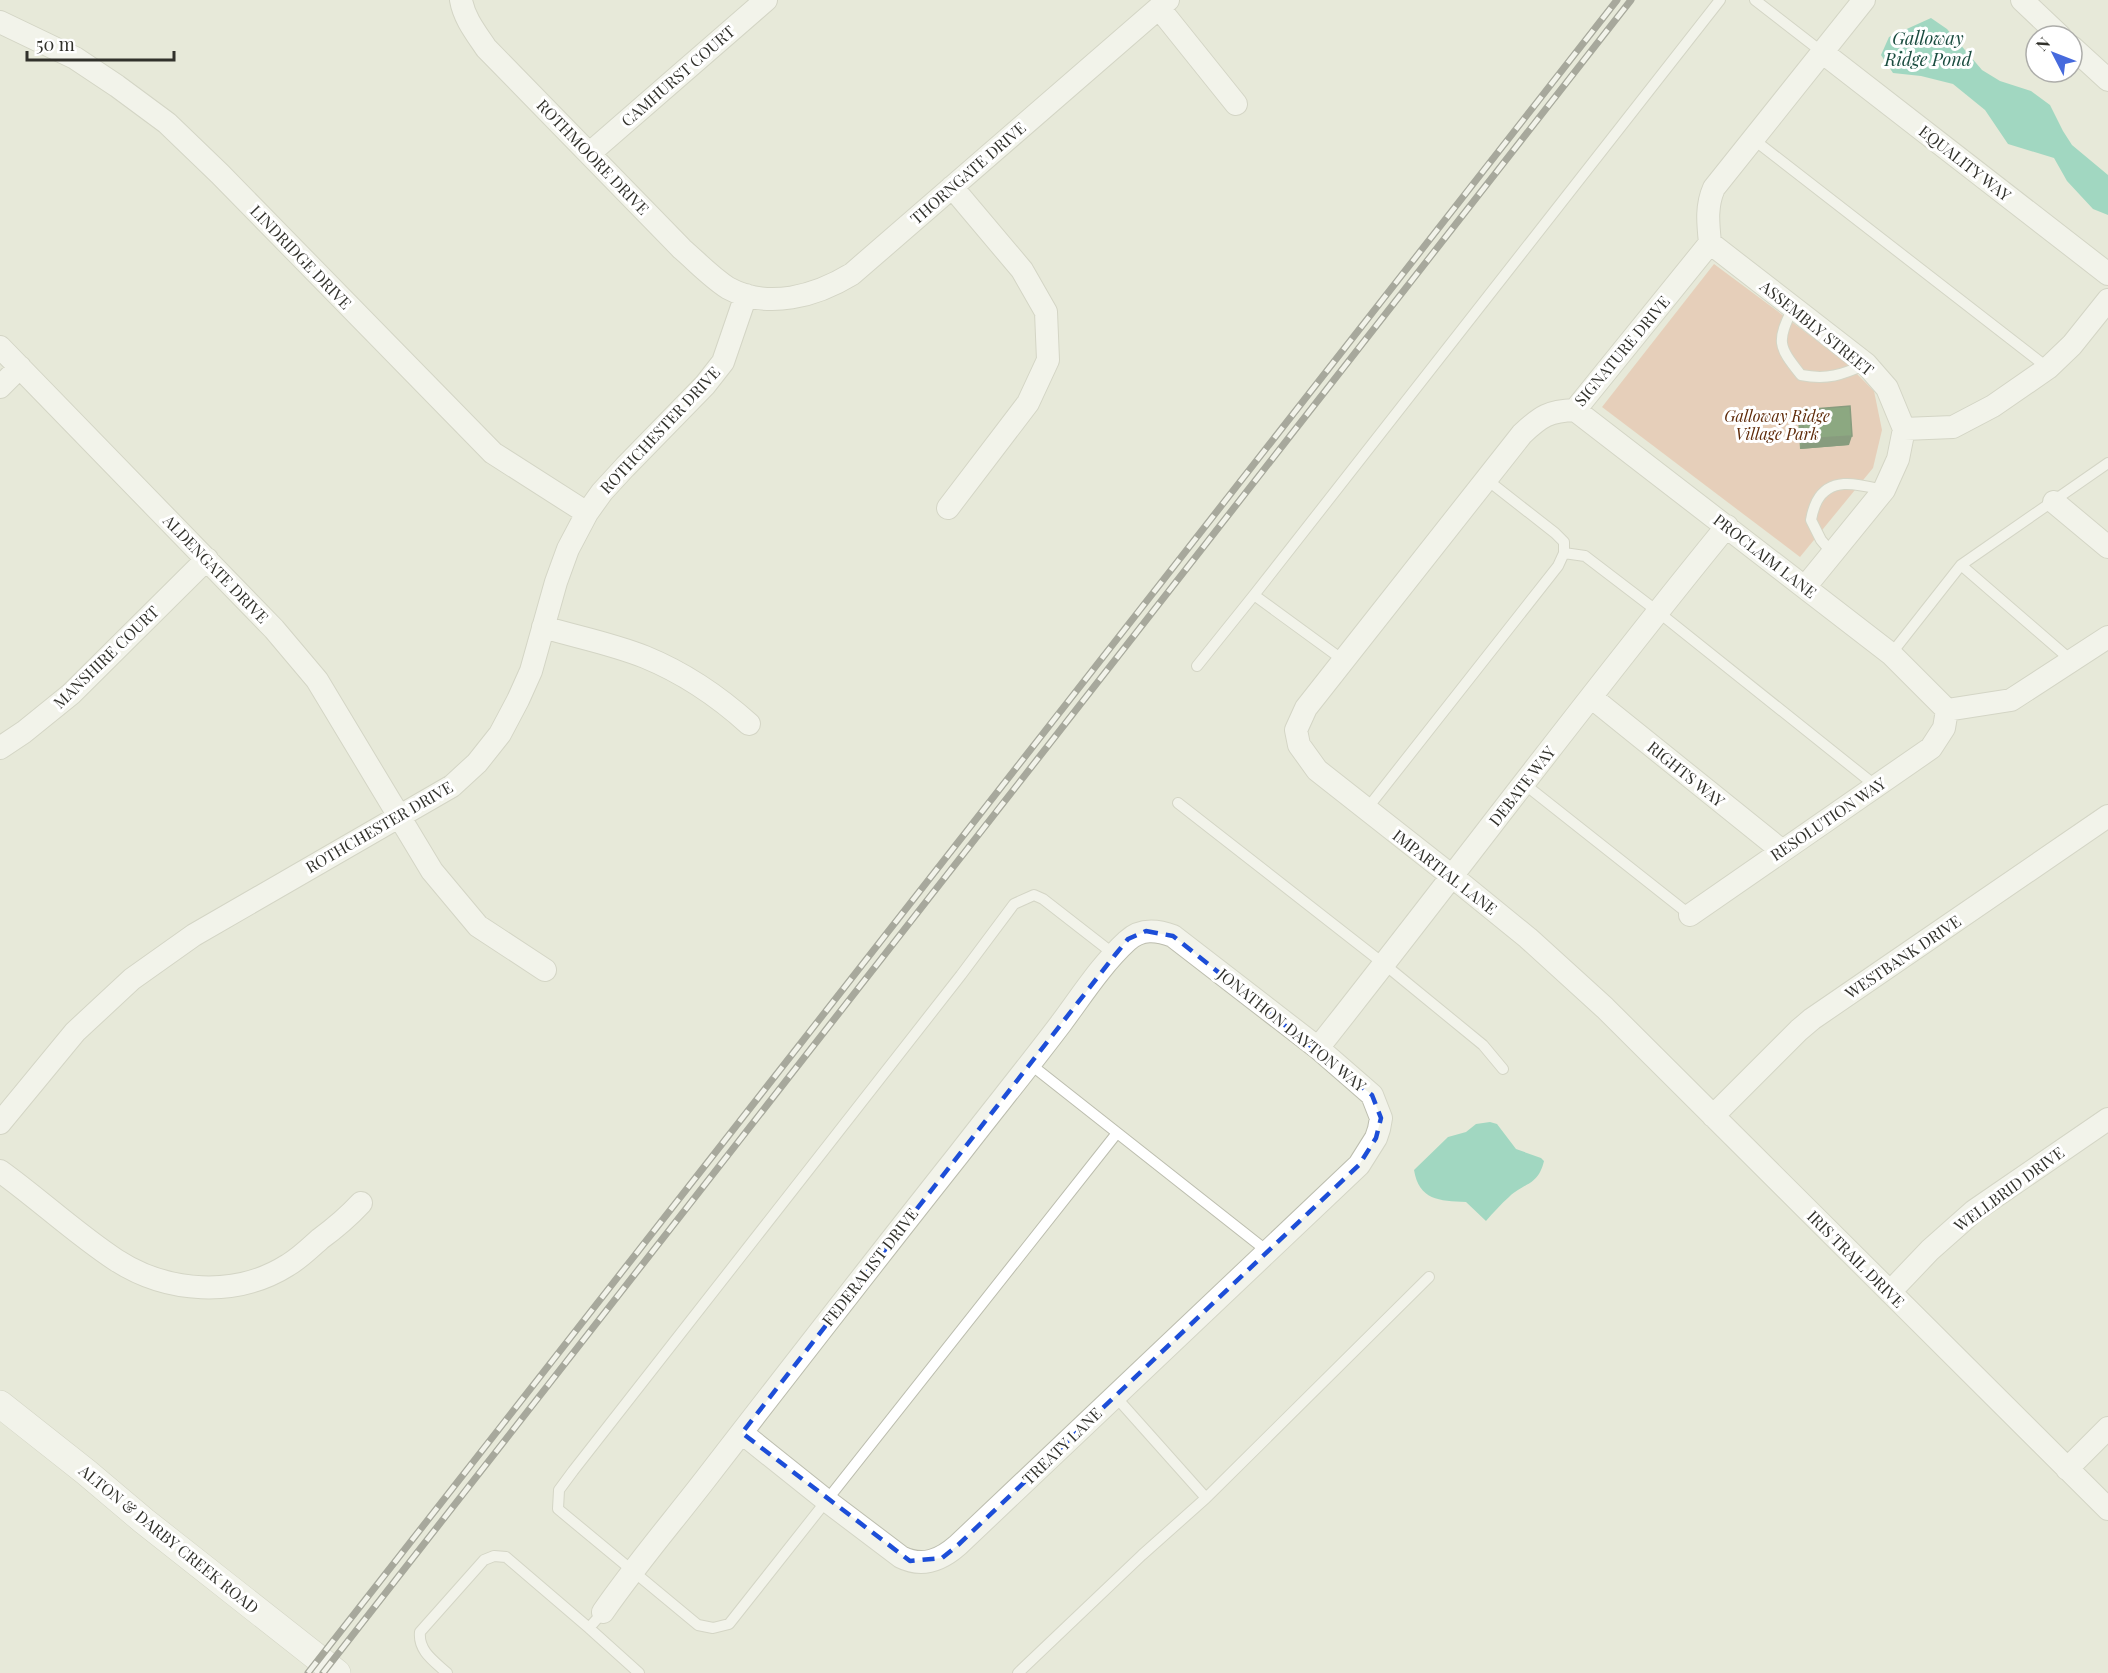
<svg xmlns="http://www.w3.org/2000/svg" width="2108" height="1673" font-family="'Playfair Display',serif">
	<rect width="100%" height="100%" fill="#e7e9d9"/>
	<path fill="#e4b095" d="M1714,264L1843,360L1874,391L1882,430L1873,468L1800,557L1602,407Z"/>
	<path fill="#4dc2a4" d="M1931,18L1947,29L1982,70L2000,81L2031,91L2050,105L2063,131L2072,145L2108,175V215L2093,209L2067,181L2054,158L2008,144L1985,110L1953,84L1921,76L1893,73L1881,55L1889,37Z
		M1490,1122L1497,1124L1516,1149L1541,1158L1544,1161C1538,1186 1525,1182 1509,1197C1501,1204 1493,1213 1486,1221L1466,1202C1439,1201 1419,1200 1414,1170L1448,1137L1466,1132L1476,1124Z"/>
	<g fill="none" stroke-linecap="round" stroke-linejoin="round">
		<defs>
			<path id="service" d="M1755,0L1822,52
				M1753,139L2048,368
				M1793,307C1777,342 1777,345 1801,375C1827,380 1842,375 1866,364
				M1564,553L1585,556L1657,611L1876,786
				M1833,554L1821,540L1811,520C1812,514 1814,507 1817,501C1831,475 1861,485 1883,490
				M1961,565L2072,661
				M1254,595L1343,660
				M1891,654L1961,565L2108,463
				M1197,666L1254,595L1720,0
				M1523,783L1690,915
				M1178,803L1384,964L1483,1045L1503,1069
				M1366,810L1558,566L1564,553V542L1555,533L1486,479
				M1115,955L1043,899L1034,895L1014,904L961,975L573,1471L559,1490L558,1509L698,1625L713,1628L729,1624L1117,1133
				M1030,1064L1267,1251
				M1115,1396L1206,1498L1429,1277
				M589,1628L639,1673
				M447,1673C434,1661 418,1651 420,1632L484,1560L494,1556L506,1557L589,1628L603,1612
				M1018,1673L1142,1555L1206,1498"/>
			<path id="minor" d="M461,0C464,18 476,33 486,48L682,249C697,262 711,277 728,288C768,310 816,296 852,274L1168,0
				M1864,0L1714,188C1706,206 1708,223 1710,243L1575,410C1549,411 1541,416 1522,434L1306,708L1296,730L1299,745L1317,770L1453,877L1528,938L1605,1008L2108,1509
				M2022,0L2060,36
				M1159,8L1236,104
				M0,22L75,58L117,86L167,123L220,174L493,453L587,513
				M2072,47L2108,80
				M1822,52L2108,274
				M590,153L766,0
				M1710,243L1866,364L1887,388L1904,429
				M0,347L274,629L317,680L432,871L478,926L545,970
				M0,387L20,367
				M1575,410L1891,654L1947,710
				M2054,502L2108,547
				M948,508L1028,403L1048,360L1046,312L1022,270L952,187
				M1805,587L1884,490L1898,459L1904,429L1953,427L1993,406L2048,368L2072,345L2108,300
				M543,627C577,637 613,644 645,657C684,673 718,696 749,724
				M1591,697L1781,850
				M1947,710L2011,700L2108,637
				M0,748L24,732L71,694L207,559
				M1690,915L1931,748L1944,728L1947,710
				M1318,1048C1455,875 1587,697 1727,526
				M1713,1116L1799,1030L1812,1019L2108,816
				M0,1123L75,1032L132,979L194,935L452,786L477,763L500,734L518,700L531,671L556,582L568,549L587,513L602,492L625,467L705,385L723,362L746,295
				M0,1171C39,1199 75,1233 116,1260C167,1293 236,1298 288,1265C300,1258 310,1248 320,1239C335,1228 348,1217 361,1203
				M1890,1292L1930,1250L1974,1211L2108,1119
				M2067,1469L2108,1428
				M603,1612C637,1563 675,1519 711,1472C793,1366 875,1260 959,1154C993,1110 1028,1067 1062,1022C1082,995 1102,964 1127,941C1141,928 1157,930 1173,936L1318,1048L1372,1095L1381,1118L1379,1129L1376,1138L1359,1165L958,1545C941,1560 923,1568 901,1557L827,1501L742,1433"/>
			<path id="tertiary" d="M0,1404L86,1472L144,1521L337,1673"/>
		</defs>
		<use href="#service" stroke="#bcbdae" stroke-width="12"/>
		<use href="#minor" stroke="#bcbdae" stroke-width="24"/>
		<use href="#tertiary" stroke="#bcbdae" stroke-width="28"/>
		<use href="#service" stroke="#fff" stroke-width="10"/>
		<use href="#minor" stroke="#fff" stroke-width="22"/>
		<use href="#tertiary" stroke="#fff" stroke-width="27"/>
		<defs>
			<path id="rail" d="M308,1673L1617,0
				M323,1673L1631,0"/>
		</defs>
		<use href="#rail" stroke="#595a52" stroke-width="7"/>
		<use href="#rail" stroke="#fff" stroke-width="4.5" stroke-dasharray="14" stroke-linecap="butt"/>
	</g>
	<path fill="#1a4d15" d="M1802,410L1849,445L1800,449L1798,419Z"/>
	<path fill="#153e11" d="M1852,436L1849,445L1800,449L1804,439Z"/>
	<path fill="#1e5918" stroke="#153e11" stroke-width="1.5" d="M1850,406L1852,436L1804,439L1802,410Z"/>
	<path d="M0 0H2108V1673H0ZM1146,931L1173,936L1372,1095L1381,1118L1376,1138L1359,1165L958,1545L942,1558L910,1561L742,1433L1115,955L1128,939Z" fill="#e7e9d9" fill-opacity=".55" fill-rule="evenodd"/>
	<path fill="none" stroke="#1d4ed8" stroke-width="4.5" stroke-dasharray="12 8" stroke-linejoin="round" d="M1146,931L1173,936L1372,1095L1381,1118L1376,1138L1359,1165L958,1545L942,1558L910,1561L742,1433L1115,955L1128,939Z"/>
	<g text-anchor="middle" stroke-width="6" stroke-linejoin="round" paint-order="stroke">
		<g font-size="16" fill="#31312b" stroke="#fff">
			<text transform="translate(678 76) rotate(-41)" y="6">CAMHURST COURT</text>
			<text transform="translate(593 157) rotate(46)" y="6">ROTHMOORE DRIVE</text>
			<text transform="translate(1965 163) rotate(38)" y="6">EQUALITY WAY</text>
			<text transform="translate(968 173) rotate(-41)" y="6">THORNGATE DRIVE</text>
			<text transform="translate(301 257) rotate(46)" y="6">LINDRIDGE DRIVE</text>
			<text transform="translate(1817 328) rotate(39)" y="6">ASSEMBLY STREET</text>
			<text transform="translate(1622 351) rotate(-50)" y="6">SIGNATURE DRIVE</text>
			<text transform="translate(660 430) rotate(-47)" y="6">ROTHCHESTER DRIVE</text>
			<text transform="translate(1765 556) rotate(38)" y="6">PROCLAIM LANE</text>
			<text transform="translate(216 569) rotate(46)" y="6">ALDENGATE DRIVE</text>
			<text transform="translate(106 657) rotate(-44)" y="6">MANSHIRE COURT</text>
			<text transform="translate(1686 774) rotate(39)" y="6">RIGHTS WAY</text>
			<text transform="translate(1522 786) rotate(-52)" y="6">DEBATE WAY</text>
			<text transform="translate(1828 819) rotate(-34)" y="6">RESOLUTION WAY</text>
			<text transform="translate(379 827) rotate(-30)" y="6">ROTHCHESTER DRIVE</text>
			<text transform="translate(1445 872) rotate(38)" y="6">IMPARTIAL LANE</text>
			<text transform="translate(1903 957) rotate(-34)" y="6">WESTBANK DRIVE</text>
			<text transform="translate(1292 1030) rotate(39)" y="6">JONATHON DAYTON WAY</text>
			<text transform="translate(2009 1189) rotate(-36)" y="6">WELLBRID DRIVE</text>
			<text transform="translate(1856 1259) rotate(45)" y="6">IRIS TRAIL DRIVE</text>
			<text transform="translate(870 1267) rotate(-52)" y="6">FEDERALIST DRIVE</text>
			<text transform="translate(1062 1446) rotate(-44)" y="6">TREATY LANE</text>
			<text transform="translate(169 1539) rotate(39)" y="6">ALTON &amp; DARBY CREEK ROAD</text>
		</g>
		<g font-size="16" font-style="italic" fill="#5e2a09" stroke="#fff">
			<text x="1777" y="422">Galloway Ridge<tspan x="1777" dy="18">Village Park</tspan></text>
		</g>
		<g font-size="18" font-style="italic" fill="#1a4c3f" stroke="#fff">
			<text x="1928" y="45">Galloway<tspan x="1928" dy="21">Ridge Pond</tspan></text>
		</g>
	</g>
	<g transform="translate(2054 54) rotate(312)"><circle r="28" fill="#ffffff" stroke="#adadaa" stroke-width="1.5"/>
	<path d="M0-4.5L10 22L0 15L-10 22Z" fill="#466add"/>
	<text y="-9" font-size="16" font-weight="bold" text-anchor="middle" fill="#31312b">N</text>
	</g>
	<path d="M27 51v9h147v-9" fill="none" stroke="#31312b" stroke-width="3"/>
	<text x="36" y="51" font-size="18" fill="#31312b" stroke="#ffffff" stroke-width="4.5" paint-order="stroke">50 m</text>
</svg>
